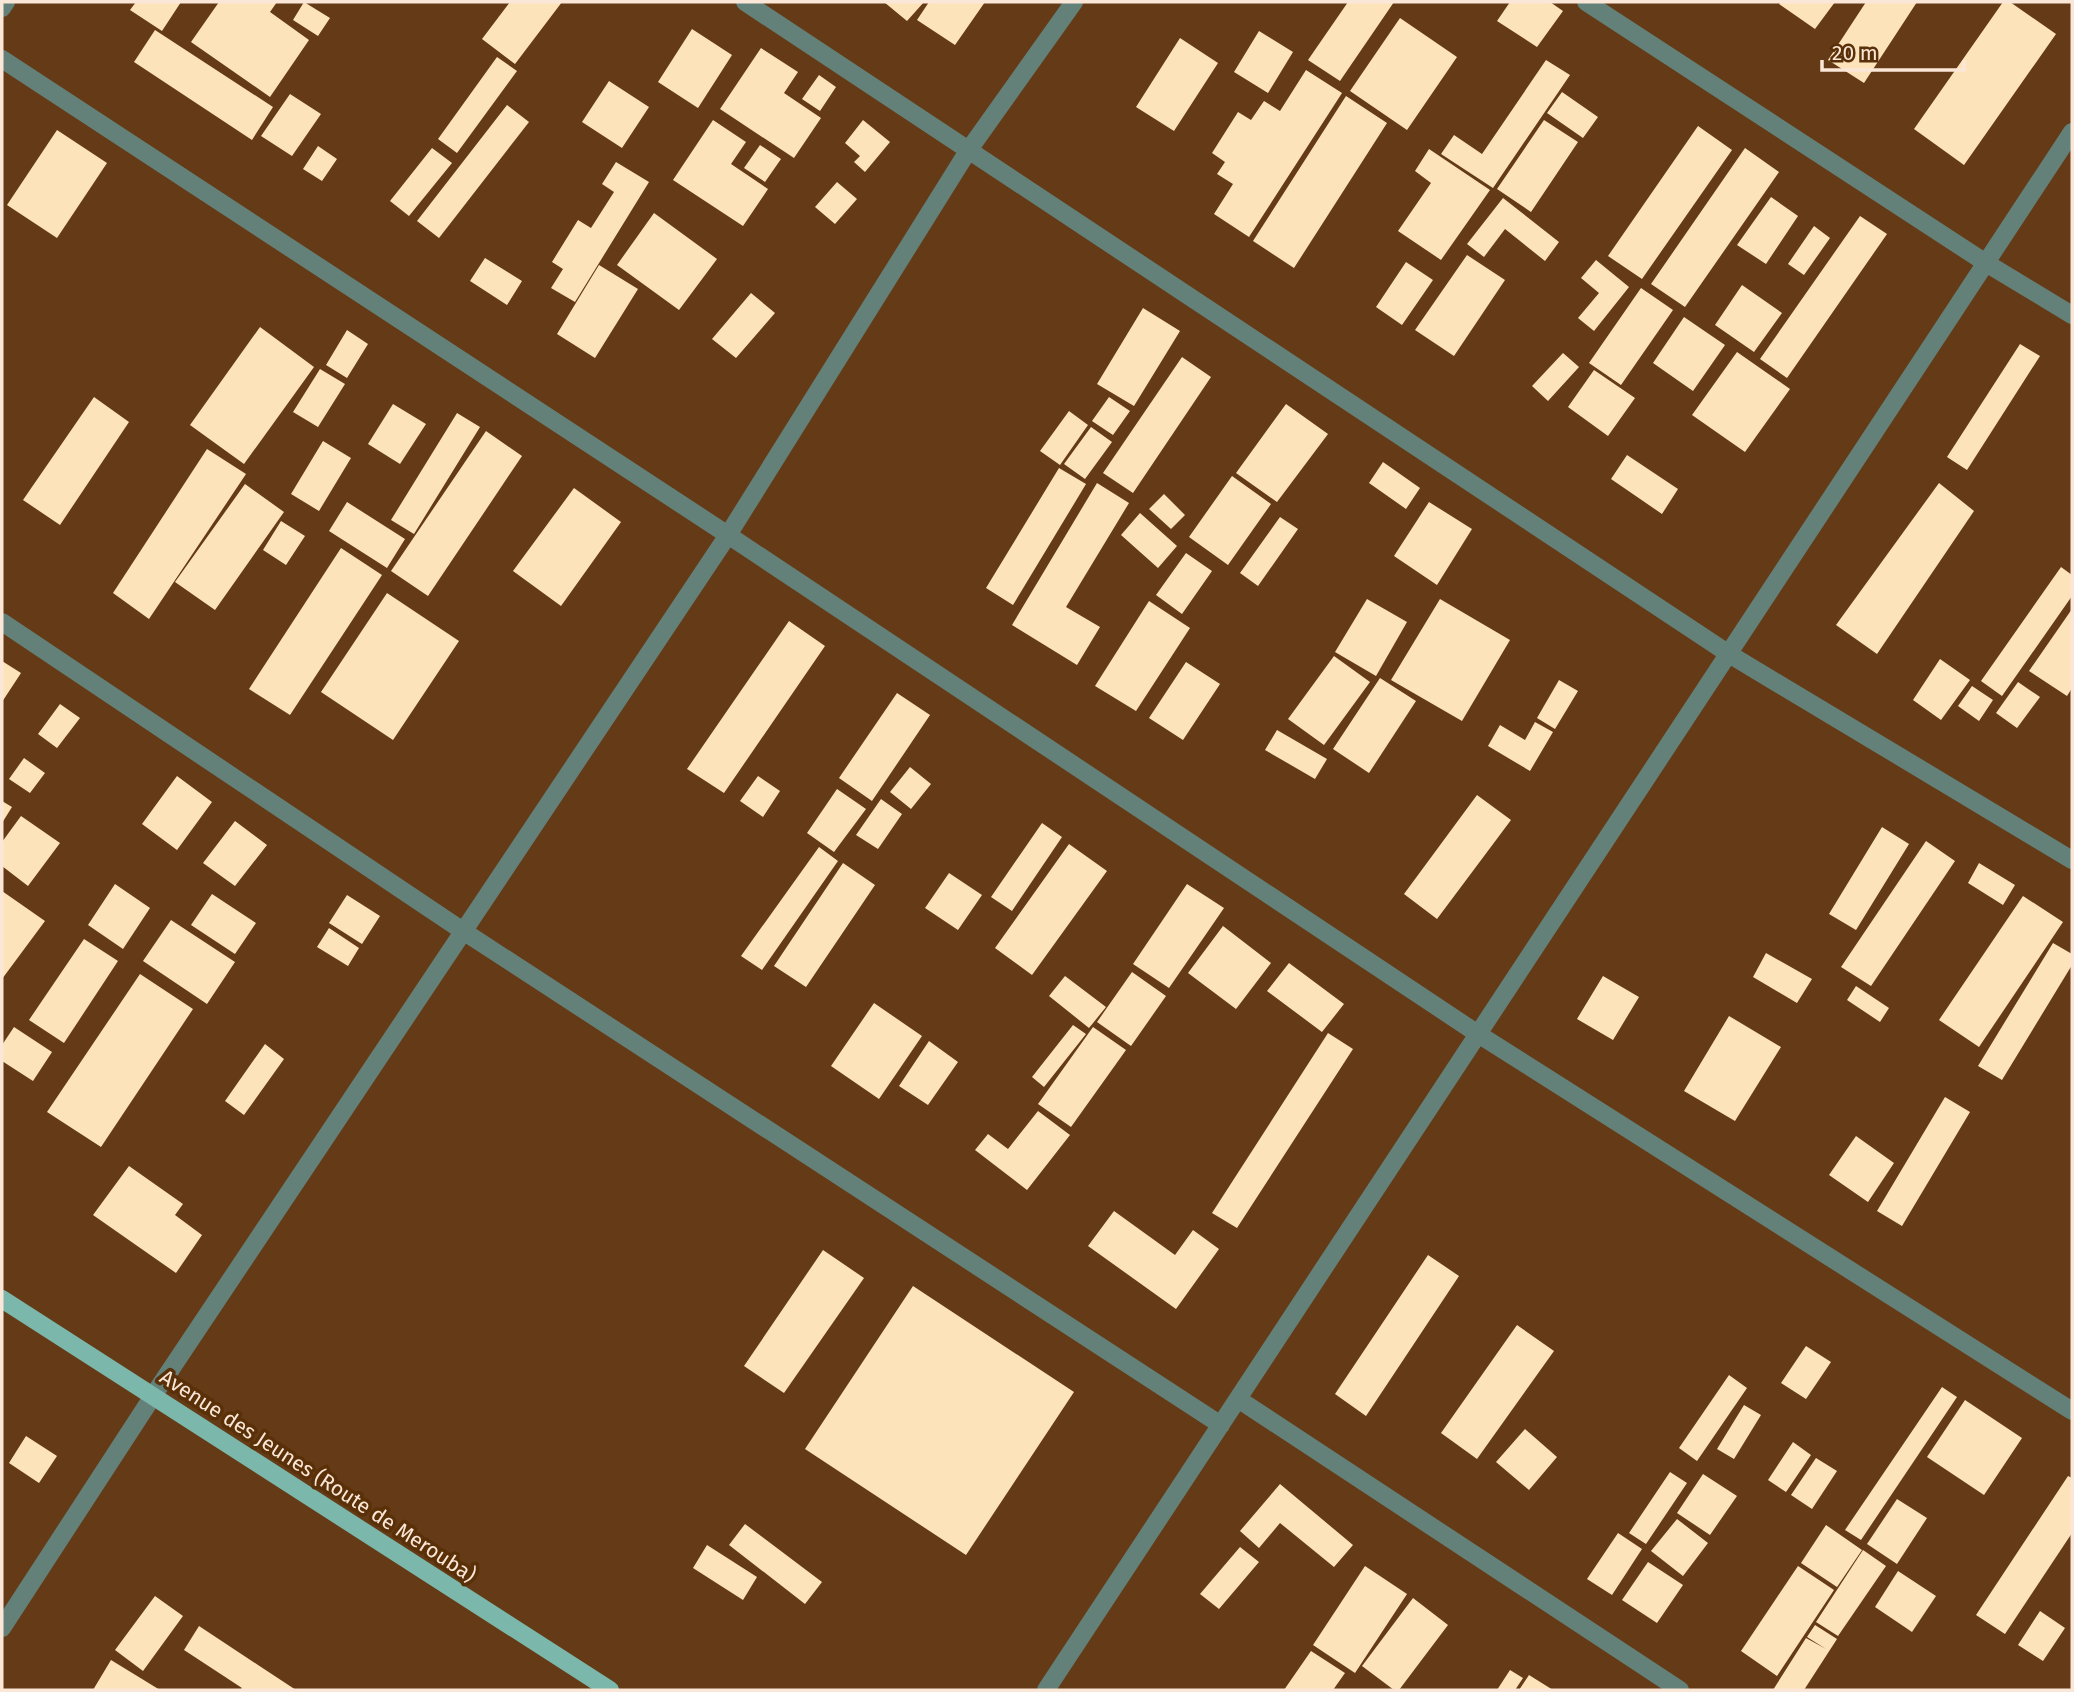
<svg xmlns="http://www.w3.org/2000/svg" width="2074" height="1692" font-family="'Fira Sans',sans-serif">
	<rect width="100%" height="100%" fill="#643b16"/>
	<path fill="#fde3ba" d="M136,2H181L162,31L130,10Z
		M219,2H277L270,12L309,40L270,97L191,42Z
		M304,2L330,18L318,36L293,20Z
		M510,2H562L515,64L482,39Z
		M884,2H924L907,21Z
		M929,2H985L955,45L917,20Z
		M1348,2H1394L1340,81L1308,60Z
		M1510,2H1550L1563,11L1537,47L1497,21Z
		M1781,2H1835L1815,29L1779,4Z
		M1866,2H1917L1864,83L1828,60Z
		M2003,2H2010L2056,34L1964,165L1914,129Z
		M1400,18L1457,57L1407,130L1350,91Z
		M692,29L732,55L698,108L658,82Z
		M155,30L273,107L252,140L134,62Z
		M1259,31L1293,52L1268,93L1234,72Z
		M1180,38L1218,63L1174,131L1136,107Z
		M761,48L798,72L784,93L821,118L794,158L720,109Z
		M497,57L517,71L457,153L438,139Z
		M1546,60L1570,75L1493,188L1441,154L1454,135L1482,154Z
		M1306,70L1342,93L1249,237L1214,214L1233,184L1217,174L1225,162L1212,153L1238,112L1251,120L1264,101L1280,111Z
		M819,75L836,87L820,111L802,99Z
		M609,81L649,107L622,148L582,122Z
		M1562,92L1598,117L1583,138L1547,113Z
		M290,94L321,114L292,156L261,136Z
		M1346,96L1387,123L1294,268L1253,241Z
		M507,105L529,122L439,238L417,221Z
		M713,120L746,142L731,164L768,189L743,226L673,180Z
		M863,120L890,142L865,172L854,162L860,156L845,143Z
		M1544,120L1578,142L1531,212L1497,189Z
		M1698,126L1732,150L1642,279L1608,256Z
		M57,130L107,163L57,238L7,205Z
		M760,145L781,159L765,182L744,168Z
		M318,146L337,159L322,181L303,169Z
		M432,148L452,163L409,216L390,201Z
		M1745,148L1779,172L1685,307L1651,284Z
		M1429,149L1490,190L1441,260L1398,231L1431,183L1415,171Z
		M616,162L649,182L575,302L551,288L563,269L552,262L578,220L591,228L614,192L602,184Z
		M837,182L857,199L835,224L815,207Z
		M1771,197L1798,216L1766,264L1737,245Z
		M1503,198L1559,242L1545,261L1505,229L1484,257L1467,244Z
		M654,213L717,259L679,310L617,265Z
		M1860,216L1887,234L1787,378L1760,359Z
		M1814,226L1830,238L1804,275L1788,264Z
		M1467,255L1505,280L1454,356L1415,330Z
		M485,258L522,281L507,305L470,281Z
		M1596,260L1629,287L1594,331L1578,318L1599,293L1581,278Z
		M1406,262L1433,280L1402,325L1376,307Z
		M599,265L638,289L595,358L557,334Z
		M1742,285L1782,313L1754,352L1715,325Z
		M1641,288L1673,310L1621,385L1589,363Z
		M751,293L775,313L736,358L712,339Z
		M1143,308L1180,331L1134,406L1097,384Z
		M1684,317L1725,345L1693,391L1653,363Z
		M260,327L314,367L244,464L190,425Z
		M347,330L368,344L347,378L326,365Z
		M2020,344L2040,356L1967,470L1947,457Z
		M1737,352L1790,389L1745,452L1692,415Z
		M1563,353L1579,367L1548,401L1532,386Z
		M1182,357L1211,377L1133,493L1103,473Z
		M320,369L345,384L318,427L293,412Z
		M1594,370L1635,398L1608,436L1568,407Z
		M94,397L129,422L60,525L23,500Z
		M1109,397L1130,411L1113,435L1092,421Z
		M393,404L426,424L400,464L368,444Z
		M1286,404L1328,434L1277,502L1236,473Z
		M1069,411L1088,425L1060,465L1040,451Z
		M457,413L480,427L414,534L391,520Z
		M1091,427L1112,442L1085,479L1064,464Z
		M486,431L522,456L428,596L391,571Z
		M323,441L351,458L319,511L291,494Z
		M207,449L246,474L149,619L113,593Z
		M1627,455L1678,489L1662,514L1611,479Z
		M1383,462L1420,488L1406,509L1369,483Z
		M1059,468L1086,484L1013,605L986,588Z
		M1232,476L1271,504L1228,565L1189,537Z
		M1097,483L1129,503L1066,607L1100,627L1077,665L1012,625Z
		M1939,483L1974,511L1877,654L1836,625Z
		M245,484L284,512L215,610L175,582Z
		M574,488L621,522L561,606L513,571Z
		M1164,494L1185,515L1171,529L1149,509Z
		M347,502L405,539L387,568L329,531Z
		M1429,502L1472,529L1437,585L1394,556Z
		M1140,513L1177,546L1158,568L1121,535Z
		M1280,517L1298,529L1258,586L1240,573Z
		M281,521L305,536L286,565L263,550Z
		M341,548L382,575L290,715L249,689Z
		M1186,553L1212,571L1182,614L1156,595Z
		M2061,567L2072,575V596L2002,696L1981,681Z
		M387,593L459,641L393,740L321,692Z
		M1367,599L1407,622L1376,676L1335,652Z
		M1440,599L1510,640L1462,721L1391,680Z
		M1149,601L1190,628L1136,711L1095,686Z
		M2072,609V688L2067,696L2029,671Z
		M789,621L825,646L724,793L687,769Z
		M1334,656L1370,682L1324,745L1288,719Z
		M1940,659L1970,680L1941,720L1913,700Z
		M2,661L21,673L2,702Z
		M1186,662L1220,684L1183,740L1149,718Z
		M1380,678L1416,701L1369,773L1333,749Z
		M1559,680L1578,691L1555,729L1537,718Z
		M2018,682L2040,697L2017,728L1996,713Z
		M1972,686L1993,700L1979,721L1958,706Z
		M897,693L930,715L872,801L839,778Z
		M60,704L80,718L57,748L38,734Z
		M1535,722L1553,732L1530,771L1488,746L1500,725L1525,740Z
		M1277,730L1327,759L1315,779L1265,750Z
		M24,758L45,773L30,793L9,779Z
		M910,767L931,784L911,809L890,792Z
		M177,776L212,802L177,850L142,824Z
		M758,776L780,791L763,817L740,801Z
		M837,789L866,809L834,852L807,833Z
		M1477,795L1511,820L1437,919L1404,894Z
		M881,799L902,814L878,849L856,835Z
		M2,801L12,807L2,823Z
		M21,816L60,843L28,886L2,866V842Z
		M235,821L267,845L235,886L203,863Z
		M1042,823L1062,837L1012,911L991,897Z
		M1882,827L1909,844L1856,930L1829,914Z
		M1926,841L1955,861L1871,986L1841,967Z
		M1069,844L1107,871L1032,975L995,948Z
		M819,847L838,861L762,970L741,956Z
		M843,863L875,885L806,987L774,966Z
		M1979,863L2015,885L2003,905L1968,883Z
		M949,873L982,895L958,930L925,908Z
		M115,884L150,908L123,949L88,925Z
		M1187,884L1224,908L1169,988L1133,964Z
		M2,891L45,921L2,979Z
		M212,894L256,923L235,954L191,925Z
		M347,895L380,916L362,944L329,923Z
		M2023,896L2063,922L1979,1047L1939,1020Z
		M171,920L235,962L207,1004L143,961Z
		M1223,926L1271,963L1236,1009L1188,973Z
		M329,928L359,948L348,966L317,947Z
		M84,939L118,961L64,1043L29,1020Z
		M2053,943L2072,954V965L2002,1080L1978,1066Z
		M1766,953L1812,979L1797,1003L1753,977Z
		M1289,963L1344,1004L1322,1032L1267,991Z
		M1132,972L1166,996L1131,1046L1097,1022Z
		M140,974L193,1009L101,1147L47,1112Z
		M1065,976L1106,1007L1089,1028L1049,996Z
		M1603,976L1639,997L1613,1040L1577,1019Z
		M1856,986L1889,1008L1880,1022L1847,1000Z
		M874,1003L922,1036L879,1099L831,1066Z
		M1729,1016L1781,1047L1735,1121L1684,1091Z
		M1073,1025L1086,1034L1044,1087L1032,1077Z
		M14,1027L52,1052L33,1081L2,1061V1045Z
		M1093,1027L1126,1050L1071,1127L1038,1104Z
		M1328,1033L1353,1049L1237,1228L1212,1213Z
		M929,1041L958,1062L928,1105L899,1086Z
		M265,1044L284,1059L244,1115L225,1101Z
		M1945,1097L1970,1112L1902,1226L1877,1211Z
		M1038,1111L1070,1135L1027,1190L975,1150L988,1134L1008,1149Z
		M1856,1136L1894,1163L1868,1202L1829,1175Z
		M129,1166L183,1204L175,1215L202,1235L176,1273L93,1215Z
		M1114,1211L1175,1255L1193,1230L1219,1249L1176,1309L1088,1246Z
		M823,1250L864,1278L784,1393L744,1366Z
		M1428,1255L1459,1276L1366,1416L1335,1394Z
		M913,1286L1074,1392L966,1555L805,1449Z
		M1517,1325L1554,1351L1477,1459L1441,1433Z
		M1806,1346L1831,1362L1806,1399L1781,1383Z
		M1729,1375L1747,1388L1697,1461L1679,1448Z
		M1942,1387L1957,1397L1861,1540L1845,1530Z
		M1965,1400L2022,1438L1984,1495L1927,1457Z
		M1744,1405L1761,1415L1734,1459L1717,1449Z
		M1525,1429L1557,1457L1529,1490L1496,1462Z
		M26,1436L57,1456L39,1483L9,1463Z
		M1793,1442L1811,1455L1786,1492L1768,1480Z
		M1816,1458L1837,1471L1812,1509L1791,1495Z
		M1670,1472L1687,1483L1646,1544L1629,1533Z
		M1703,1474L1737,1496L1710,1535L1677,1513Z
		M2068,1476L2072,1478V1533L2005,1634L1976,1615Z
		M1280,1484L1353,1545L1334,1567L1280,1523L1259,1548L1240,1531Z
		M1897,1499L1927,1518L1897,1564L1867,1544Z
		M1677,1519L1708,1543L1683,1576L1651,1551Z
		M745,1524L822,1582L805,1604L729,1545Z
		M1826,1525L1862,1550L1837,1587L1801,1563Z
		M1618,1533L1642,1549L1612,1595L1587,1579Z
		M707,1545L757,1577L743,1600L693,1568Z
		M1240,1547L1259,1562L1219,1609L1200,1594Z
		M1863,1550L1886,1566L1838,1636L1816,1622Z
		M1648,1562L1683,1585L1657,1623L1622,1600Z
		M1365,1566L1407,1594L1355,1673L1313,1645Z
		M1798,1566L1834,1590L1777,1676L1741,1651Z
		M1898,1571L1936,1596L1912,1632L1875,1607Z
		M155,1596L183,1616L143,1671L115,1650Z
		M1413,1598L1448,1625L1399,1690H1394L1362,1666Z
		M2040,1611L2065,1628L2043,1661L2018,1645Z
		M1815,1625L1837,1639L1804,1690H1773L1806,1638L1826,1649L1807,1637Z
		M199,1626L258,1665L296,1690H240L242,1688L184,1650Z
		M1311,1651L1345,1673L1333,1690H1284Z
		M111,1660L160,1690H93Z
		M1510,1670L1523,1678L1515,1690H1497Z
		M1529,1675L1553,1690H1519Z"/>
	<g fill="none" stroke-linecap="round" stroke-linejoin="round">
		<path stroke="#638079" stroke-width="18" d="M745,2L1729,654L2072,860
			M1586,2L1986,263L2072,315
			M2,8L6,2
			M2,59L728,535L1478,1034L2072,1411
			M2,622L463,931L1221,1425
			M1238,1399L1680,1690
			M2,1628L153,1396L728,535L968,151L1074,2
			M1046,1690L2072,132"/>
		<path stroke="#7bb7aa" stroke-width="18" d="M2,1299L610,1690"/>
	</g>
	<g text-anchor="middle" stroke-width="7" stroke-linejoin="round" paint-order="stroke">
		<g font-size="21" fill="#fbe7d7" stroke="#593008">
			<text transform="translate(318 1476) rotate(33)" y="7">Avenue des Jeunes (Route de Merouba)</text>
		</g>
	</g>
	<rect width="2074" height="1692" fill="none" stroke="#fbe7d7" stroke-width="7"/>
	<path d="M1822 60v10h142v-10" fill="none" stroke="#fbe7d7" stroke-width="3.5"/>
	<text x="1832" y="60" font-size="21" fill="#fbe7d7" stroke="#593008" stroke-width="5" paint-order="stroke">20 m</text>
</svg>
